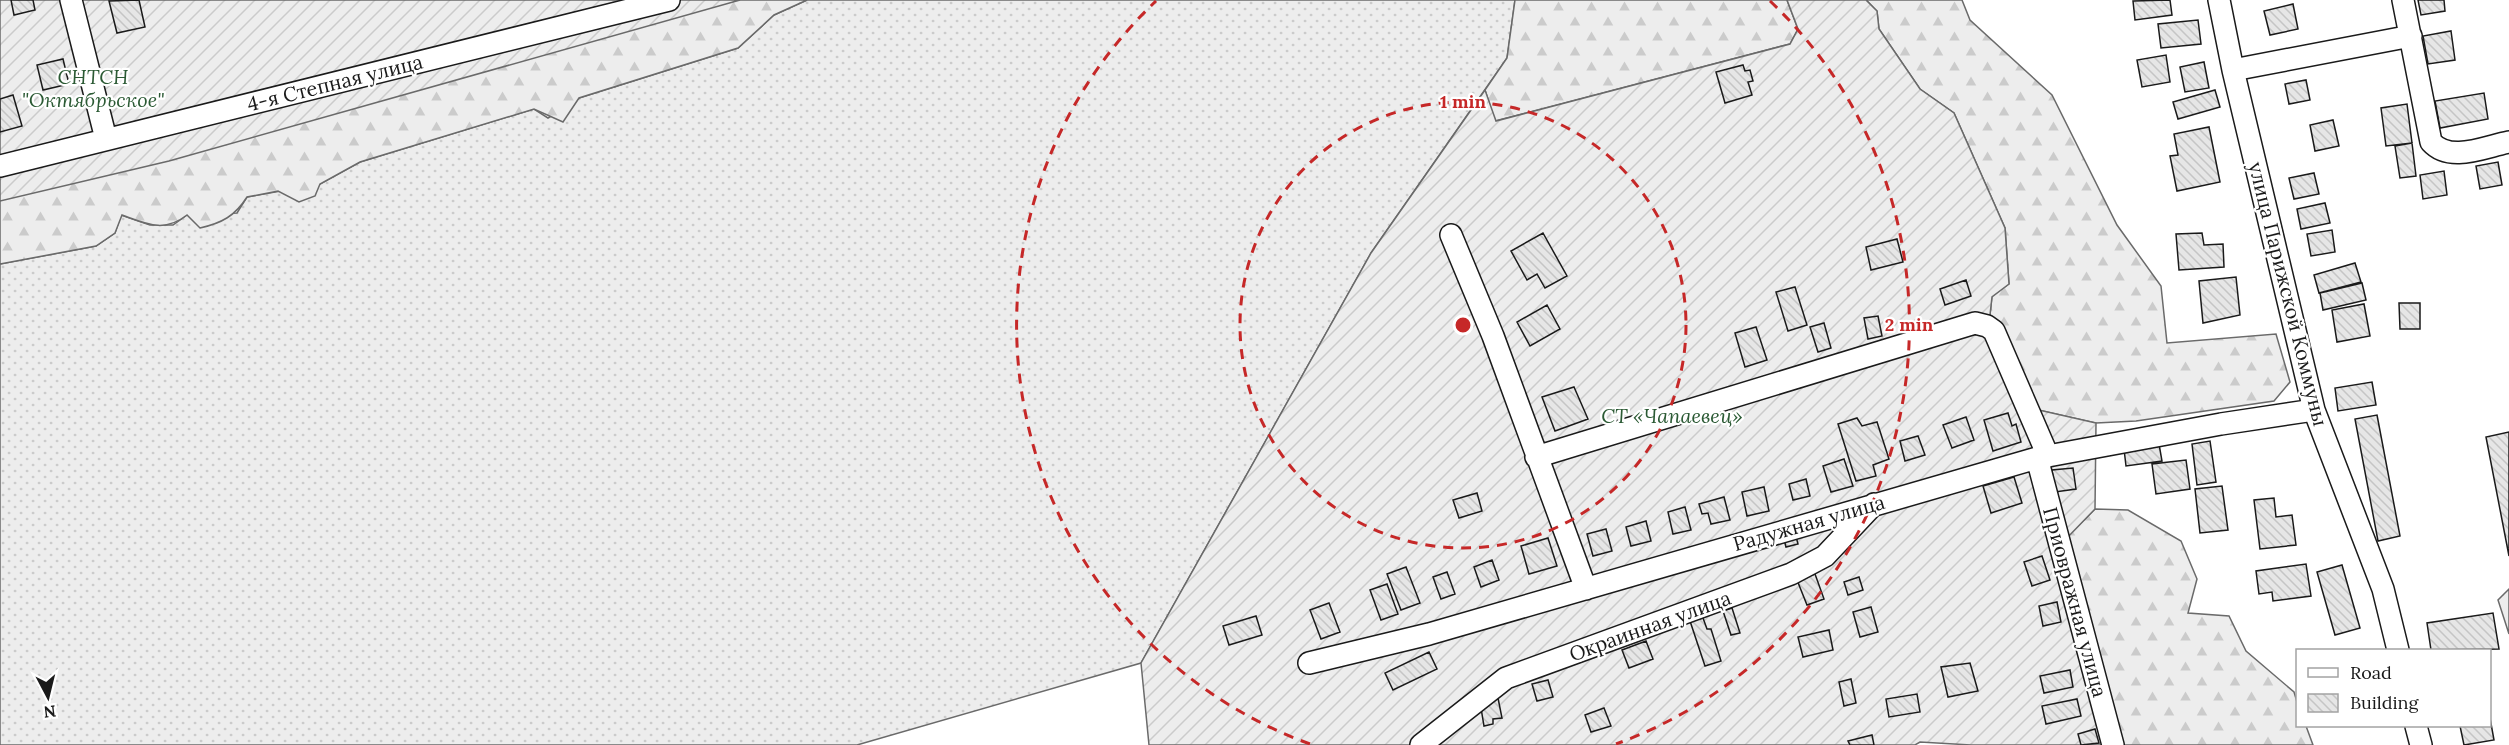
<svg xmlns="http://www.w3.org/2000/svg" width="2509" height="745" font-family="Lora,serif">
	<defs>
		<pattern id="grass-dots" width="8" height="8" patternUnits="userSpaceOnUse" patternTransform="scale(1.5)"><rect width="8" height="8" fill="#ededed"/><path d="M2 2h.1M6 6h.1" fill="none" stroke="#cbcbcb" stroke-width="1.8" stroke-linecap="round"/></pattern>
		<pattern id="forest-firs" width="22" height="20" patternUnits="userSpaceOnUse" patternTransform="scale(1.5)"><rect width="22" height="20" fill="#ededed"/><path d="M5 1l3.5 6h-7zM16 11l3.5 6h-7z" fill="#cbcbcb"/></pattern>
		<pattern id="garden-furrows" width="10" height="10" patternUnits="userSpaceOnUse" patternTransform="scale(1.5)"><rect width="10" height="10" fill="#ededed"/><path d="M-1 1l2-2M0 10L10 0M9 11l2-2" fill="none" stroke="#cbcbcb"/></pattern>
		<pattern id="building-back-hatch" width="6" height="6" patternUnits="userSpaceOnUse" patternTransform="scale(1.5)"><rect width="6" height="6" fill="#e6e6e6"/><path d="M-1 5l2 2M0 0l6 6M5-1l2 2" fill="none" stroke="#c5c5c5"/></pattern>
	</defs>
	<rect width="100%" height="100%" fill="#fff"/>
	<path fill="url(#grass-dots)" stroke="#6a6a6a" stroke-width="1.5" d="M807,0H1515L1507,58L1371,253L1141,663L857,745H0V264L96,246L115,233L121,215L150,225H173L187,215L237,213L247,197L320,184L360,162L534,109L548,118L579,98L738,48L774,15Z"/>
	<path fill="url(#forest-firs)" stroke="#6a6a6a" stroke-width="1.5" d="M737,0H807L774,15L738,48L579,98L563,122L534,109L360,162L320,184L315,196L299,202L278,191L247,197C235,216 222,223 200,228L187,215C164,233 147,224 122,215L115,233L96,246L0,264V178Z
		M1515,0H1787L1798,29L1790,44L1495,121L1485,90L1507,58Z
		M1866,0H1962L1970,20L2052,95L2117,225L2161,286L2167,343L2276,334L2290,382L2274,401L2136,421L2096,423L2030,408L1990,315L1992,296L2009,284L2005,228L1954,113L1920,89L1879,29L1877,11Z
		M2095,509L2128,510L2181,541L2197,579L2188,613L2229,616L2246,651L2294,692L2297,702L2298,726H2306L2313,745H2123L2066,538Z
		M2509,589V634L2498,600Z"/>
	<path fill="url(#garden-furrows)" stroke="#6a6a6a" stroke-width="1.5" d="M0,0H740L169,161L0,201Z
		M1787,0H1866L1877,11L1879,29L1920,89L1954,113L2005,228L2009,284L1992,297L1990,315L2030,408L2096,423L2095,509L2066,539L2123,745H1971L1920,742L1915,745H1149L1141,663L1371,253L1485,90L1496,121L1790,44L1798,29Z"/>
	<path fill="url(#building-back-hatch)" stroke="#1a1a1a" stroke-width="1.5" d="M11,0H33L35,10L14,15Z
		M139,0L145,27L117,33L109,1Z
		M2170,0L2172,15L2135,20L2133,1Z
		M2418,0H2444L2445,11L2421,15Z
		M2293,4L2298,29L2270,35L2264,11Z
		M2198,20L2201,44L2161,48L2158,24Z
		M2451,31L2455,60L2428,64L2423,36Z
		M2166,55L2170,82L2142,87L2137,60Z
		M63,59L69,84L43,90L37,65Z
		M2204,62L2209,88L2185,92L2180,67Z
		M1743,65L1745,71L1750,70L1753,81L1748,82L1752,95L1725,103L1716,72Z
		M2306,80L2310,100L2289,104L2285,84Z
		M2215,90L2220,107L2178,119L2173,102Z
		M2484,93L2488,119L2440,128L2435,101Z
		M13,95L22,126L0,132V99Z
		M2407,104L2412,143L2386,146L2381,108Z
		M2333,120L2339,146L2315,151L2310,125Z
		M2209,127L2220,182L2177,191L2170,156L2178,155L2174,134Z
		M2412,143L2416,176L2400,178L2395,146Z
		M2498,162L2502,185L2480,189L2476,166Z
		M2444,171L2447,195L2423,199L2420,175Z
		M2314,173L2319,194L2294,199L2289,178Z
		M2325,203L2330,223L2301,229L2297,209Z
		M2332,230L2335,252L2311,256L2307,234Z
		M1543,233L1567,276L1545,288L1537,274L1527,280L1511,251Z
		M2202,233L2204,245L2223,244L2224,267L2179,270L2176,234Z
		M1897,239L1903,262L1871,270L1866,247Z
		M2355,263L2361,282L2319,293L2314,275Z
		M2236,277L2240,315L2203,323L2199,281Z
		M1966,280L1971,296L1945,305L1940,289Z
		M2362,283L2366,300L2323,310L2320,293Z
		M1795,287L1807,325L1788,331L1776,292Z
		M2399,303H2420V329H2400Z
		M2364,304L2370,336L2337,342L2332,310Z
		M1547,305L1560,329L1530,346L1517,322Z
		M1878,316L1882,336L1868,339L1864,318Z
		M1824,323L1831,348L1818,352L1810,327Z
		M1756,327L1767,360L1745,367L1735,333Z
		M2372,382L2376,405L2338,411L2335,388Z
		M1574,387L1588,419L1555,431L1542,397Z
		M2008,413L2012,426L2016,424L2021,442L1993,451L1984,420Z
		M2377,415L2400,536L2378,541L2355,419Z
		M1966,417L1974,440L1952,448L1943,425Z
		M1857,418L1862,426L1877,422L1889,459L1873,465L1876,476L1856,481L1838,424Z
		M2509,432V556L2486,437Z
		M1918,436L1925,455L1905,461L1900,441Z
		M2210,441L2216,482L2197,485L2192,444Z
		M2159,444L2162,461L2126,466L2124,449Z
		M1844,459L1853,486L1831,492L1823,466Z
		M2186,460L2190,489L2156,494L2152,464Z
		M2073,468L2076,489L2055,492L2052,470Z
		M2014,477L2022,503L1991,513L1983,486Z
		M1806,479L1810,496L1793,500L1789,484Z
		M2222,486L2228,530L2200,533L2195,489Z
		M1764,487L1769,511L1747,516L1742,492Z
		M1477,493L1482,511L1459,518L1453,500Z
		M1724,497L1730,520L1711,524L1708,513L1702,514L1699,504Z
		M2274,498L2276,517L2292,515L2296,545L2260,549L2254,500Z
		M1685,507L1691,530L1673,534L1668,512Z
		M1646,521L1651,541L1631,546L1626,527Z
		M1606,529L1612,551L1593,556L1587,534Z
		M1794,529L1798,544L1786,547L1782,532Z
		M1548,538L1557,566L1529,574L1521,546Z
		M2042,556L2050,580L2032,586L2024,562Z
		M1492,560L1499,580L1481,587L1474,567Z
		M2306,564L2311,596L2273,601L2272,592L2259,594L2256,571Z
		M2342,565L2360,628L2335,635L2317,572Z
		M1406,567L1420,603L1401,610L1387,574Z
		M1447,572L1455,594L1441,599L1433,577Z
		M1815,574L1824,599L1807,605L1797,580Z
		M1859,577L1863,590L1848,595L1844,582Z
		M1387,584L1398,614L1381,620L1370,590Z
		M2057,602L2061,622L2043,626L2039,606Z
		M1329,603L1340,632L1321,639L1310,610Z
		M1871,607L1878,632L1860,637L1853,612Z
		M1732,608L1740,633L1731,635L1723,611Z
		M2493,613L2499,649L2431,650L2427,623Z
		M1256,616L1262,635L1229,645L1223,626Z
		M1703,618L1707,629H1711L1721,661L1705,666L1690,621Z
		M1829,630L1833,650L1803,657L1798,637Z
		M1646,641L1653,659L1629,668L1622,650Z
		M1429,652L1437,669L1393,690L1385,673Z
		M1970,663L1978,691L1948,697L1941,667Z
		M2070,670L2073,687L2044,693L2040,676Z
		M1851,679L1856,703L1844,706L1839,682Z
		M1548,680L1553,697L1537,701L1532,684Z
		M1917,694L1920,712L1889,717L1886,699Z
		M1498,698L1502,718L1493,719V724L1484,726L1481,708Z
		M2077,699L2081,716L2046,724L2042,706Z
		M1604,708L1611,726L1591,732L1585,715Z
		M2490,718L2494,740L2464,745L2460,726H2490Z
		M2095,729L2099,743L2081,745L2078,734Z
		M1872,735L1874,745H1850L1848,741Z"/>
	<g fill="none" stroke-linecap="round" stroke-linejoin="round">
		<defs>
			<path id="minor" d="M71,0L106,139
				M2219,0L2233,70L2314,410L2383,589L2398,650
				M2403,0L2431,142C2450,163 2484,147 2509,142
				M2233,70L2411,36
				M0,166L669,0
				M1451,235L1493,336L1586,589
				M1536,457L1975,323L1987,326L1994,331L2048,456
				M2037,458L2113,745
				M1309,663L1429,634L2037,458L2221,424L2314,410
				M2416,726L2421,745
				M1421,745L1506,678L1791,574L1825,556L1874,504"/>
		</defs>
		<use href="#minor" stroke="#1a1a1a" stroke-width="24"/>
		<use href="#minor" stroke="#fff" stroke-width="21"/>
	</g>
	<g fill="none" stroke="#c62828" stroke-width="3" stroke-dasharray="10 8">
		<circle cx="1463" cy="325" r="223"/>
		<path d="M1310 744A446 446 0 0 1 1156 1M1770 1A446 446 0 0 1 1616 744"/>
	</g>
	<g text-anchor="middle" stroke-width="4.5" stroke-linejoin="round" paint-order="stroke">
		<g font-size="20" font-style="italic" fill="#2b5a34" stroke="#fff">
			<text x="93" y="84">СНТСН<tspan x="93" dy="23">"Октябрьское"</tspan></text>
			<text x="1672" y="423">СТ «Чапаевец»</text>
		</g>
		<g font-size="20" fill="#1a1a1a" stroke="#fff">
			<text transform="translate(335 83) rotate(-14)" y="7">4-я Степная улица</text>
			<text transform="translate(2288 294) rotate(76)" y="7">улица Парижской Коммуны</text>
			<text transform="translate(1809 523) rotate(-16)" y="7">Радужная улица</text>
			<text transform="translate(2075 602) rotate(75)" y="7">Приовражная улица</text>
			<text transform="translate(1650 626) rotate(-20)" y="7">Окраинная улица</text>
		</g>
	</g>
	<circle cx="1463" cy="325" r="9" fill="#c62828" stroke="#fff" stroke-width="3"/>
	<g font-size="18" text-anchor="middle" font-weight="bold" fill="#c62828" stroke="#fff" stroke-width="4.5" stroke-linejoin="round" paint-order="stroke">
		<text x="1463" y="108">1 min</text>
		<text x="1909" y="331">2 min</text>
	</g>
	<rect x="2296" y="649" width="195" height="78" fill="#ffffff" stroke="#a3a3a3" stroke-width="1.5"/>
	<rect x="2308" y="668" width="30" height="9" fill="#ffffff" stroke="#a3a3a3" stroke-width="1.5"/>
	<text x="2350" y="679" font-size="18" fill="#1a1a1a">Road</text>
	<rect x="2308" y="694" width="30" height="18" fill="url(#building-back-hatch)" stroke="#a3a3a3" stroke-width="1.5"/>
	<text x="2350" y="709" font-size="18" fill="#1a1a1a">Building</text>
	<g transform="translate(48 697) rotate(173)" stroke="#ffffff" stroke-width="4.5" paint-order="stroke">
	<path d="M0-4.5L10 22L0 15L-10 22Z" fill="#1a1a1a"/>
	<text y="-9" font-size="16" font-weight="bold" text-anchor="middle" fill="#1a1a1a">N</text>
	</g>
</svg>
